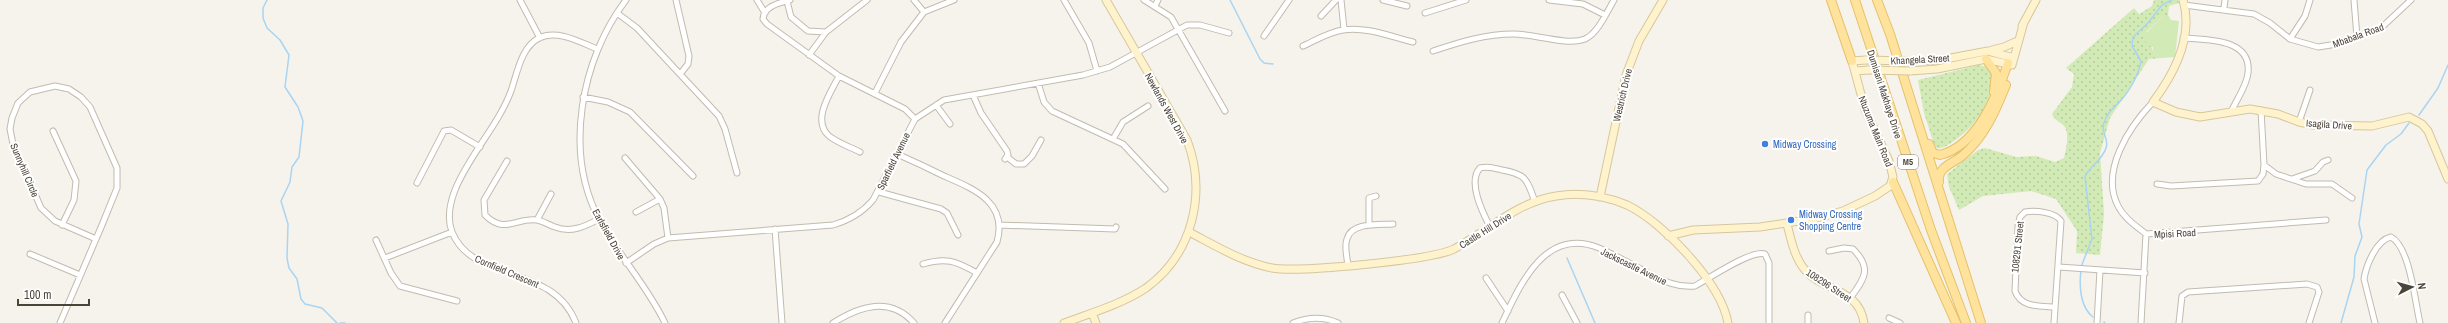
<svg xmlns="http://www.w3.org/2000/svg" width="2448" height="323" font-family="'Archivo Narrow',sans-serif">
	<defs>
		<pattern id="grass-dots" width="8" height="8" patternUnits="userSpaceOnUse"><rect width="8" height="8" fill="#d2eab5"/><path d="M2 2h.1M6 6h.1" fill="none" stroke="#b6ca9c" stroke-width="1.8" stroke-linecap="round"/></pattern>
	</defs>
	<rect width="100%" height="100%" fill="#f6f3ec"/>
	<path fill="url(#grass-dots)" d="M2154,0H2178L2179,3L2169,6L2168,15H2164L2146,32L2153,51L2162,58L2149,59L2110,118L2100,153L2104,214L2100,255L2076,253L2077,231L2056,199L2031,191L1983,196L1959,210L1949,187L1947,174L1978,150L1985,148L2016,157L2036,156L2055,162L2064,158C2066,150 2070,132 2064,126C2059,121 2055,121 2052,114L2072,87L2074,74L2066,68L2134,8L2139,14L2152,6Z
		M1979,65L1990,68C2000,95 1975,127 1954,141C1948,145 1943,149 1937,148L1934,144L1924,113L1918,80Z"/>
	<path fill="#d2eab5" d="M2164,15H2168L2171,20L2179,21L2175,57L2162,58L2153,51V47L2147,45L2143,36Z"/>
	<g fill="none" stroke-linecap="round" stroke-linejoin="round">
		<path stroke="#a9d4f2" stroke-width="1.5" d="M267,0L263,8V18L267,28L280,40L289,55L285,87L298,107L303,121L299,157L292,167L290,182L281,201L288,224L287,258L289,268L297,279L301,299L305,304L322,308L337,323
			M1230,0L1260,59L1264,63L1273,64
			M2419,115L2438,88L2448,65
			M1567,258L1595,323
			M2081,267L2092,239L2085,177C2089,166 2102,161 2106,148C2110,138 2098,132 2106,118C2109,111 2117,105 2122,99C2131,89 2139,73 2141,61L2132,46L2133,37L2148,23L2162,5L2172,0
			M2081,270C2079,286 2080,307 2093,317
			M2104,322L2105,323
			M340,323H345
			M2341,323L2354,277L2355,256L2362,237L2359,224L2367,170L2386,145L2401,134L2409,123"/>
		<defs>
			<path id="street" d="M520,0L540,38
				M626,0C581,59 563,153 600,221C619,256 648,287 665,323
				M676,0L689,56L688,64L681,73
				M757,0L765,13
				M790,0C779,3 764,6 763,19L767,24L839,76L905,109L915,119
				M914,0L924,12
				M1064,0L1089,43L1097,71
				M1144,0L1171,17L1225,111
				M1341,0L1344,29
				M1383,0L1407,6
				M1549,0L1583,4L1605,15
				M2354,0L2357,37
				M787,1L791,17L808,31L826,32
				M2184,5L2254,14L2270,23L2290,39L2318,47L2331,45L2381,28L2411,0
				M1155,6L1158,0
				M2224,8L2225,0
				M617,13L637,28L719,116L725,129L737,173
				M1425,13L1466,0
				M1321,16L1336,0
				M1264,36L1289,0
				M2183,38C2207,40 2252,38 2248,73C2247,85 2237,99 2232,110
				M2290,39L2305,16L2310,0
				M1303,46C1316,40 1329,32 1343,30C1365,26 1392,37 1413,42
				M1433,51C1460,42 1485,34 1514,34C1533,34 1568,46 1585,39C1598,33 1607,12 1614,0
				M809,55L826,32L867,0
				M839,76C831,92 811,120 829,136C838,143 850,147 860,152
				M1038,83L1044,102L1052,111L1123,144L1165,189
				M875,93L901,42L924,12L954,0
				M973,95L981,113L1007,151L1008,155L1005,159
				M583,97L608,102L630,112L693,176
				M2153,102C2129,127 2100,171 2118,206C2124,218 2136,226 2146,234L2326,220
				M936,105L950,124
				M2299,122L2310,90
				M53,131L76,181L74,200L62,225
				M1113,139L1123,122L1148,106
				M897,154C913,161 928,168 944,176C974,189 1008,202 997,242L945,323
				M1007,157L1016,164H1024L1032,156L1041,140
				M625,158L660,199L664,208L668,238
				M507,161L484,200L485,215C505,235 516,217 537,220C543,221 549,225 555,227C571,233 584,227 599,219
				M2264,165L2276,174L2306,184H2332L2352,198
				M2292,179L2315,171L2323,162L2328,160
				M417,183L444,131L451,130L480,147
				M2157,184L2171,186L2258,181L2263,174L2264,165L2261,110
				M879,192L941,209L947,213L958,235
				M636,212L660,199
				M537,220L551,194
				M999,225L1115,229L1116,227
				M1369,225V198L1376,196
				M1490,227C1483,213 1467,182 1480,168C1488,166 1494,168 1502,170C1526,174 1527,179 1535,202
				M775,229L782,323
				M376,240L391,273L400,286L457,301
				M1829,251L1844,248L1853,249C1872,268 1865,278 1851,297
				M30,254L80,275
				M385,258L452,232
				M626,263L654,244L668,238L833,225C850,220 862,213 873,200L915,119L944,100L1083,75L1110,67L1187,25H1200L1229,33
				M923,264C946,257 956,261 977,273
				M1348,265C1347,257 1344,246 1347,239C1351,222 1379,225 1393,224
				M2059,267L2145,273
				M1486,278L1508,311
				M1562,295L1577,323
				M1889,318L1900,323
				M60,323L102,225L117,188V168L90,107L81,97L69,89L55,86L30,92L18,103L12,118L10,129L13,144L41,208L55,221L96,239
				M576,323C553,263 473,284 452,232C447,219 450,203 455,190C469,155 498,126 511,91C517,74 521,47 539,38C557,29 580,42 597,49
				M833,323C860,306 890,296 914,323
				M1293,323C1308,317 1323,316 1338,323
				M1502,323C1520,285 1545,226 1599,248C1615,255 1631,264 1646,272C1662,280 1676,288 1695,286C1708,279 1752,249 1765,254L1769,263V323
				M1808,323V315
				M2054,323L2061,221C2055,212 2035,210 2025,212L2020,217L2018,226L2015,291C2021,308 2040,306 2055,307
				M2097,323L2100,270
				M2141,323L2146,234
				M2179,323L2182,296L2188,292L2307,284L2317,287L2319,292L2309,323
				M2375,323L2364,279C2366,266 2376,240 2391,237C2410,247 2415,302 2420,323"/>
			<path id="secondary" d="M2183,0C2194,37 2174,74 2153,102L2176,112L2200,117L2250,109L2278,114L2299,122L2313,125L2372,126L2409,117L2422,124L2428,131L2448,179
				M2022,26L2036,0
				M1992,50L2004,47L2015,42
				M1907,61L1940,60L1988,51L2014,58
				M1855,71L1869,70
				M1910,71L1937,69L1986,59L2012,65L2024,22
				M1600,197L1626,75L1639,41L1663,0
				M1787,224C1791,239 1794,257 1805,270C1824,292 1859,288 1864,323
				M1189,232C1216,246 1242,262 1272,268C1297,273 1432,260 1454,249C1488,231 1517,202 1556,196C1580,192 1605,196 1627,205C1663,222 1721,283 1728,323
				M1668,236L1693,230L1760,227L1813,219L1843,211L1875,196L1890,186L1893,177L1889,161L1865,109L1852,61L1866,60
				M1092,313L1096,323
				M1064,323C1091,313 1122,304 1146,288C1193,254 1207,193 1187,140L1106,0"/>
			<path id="primary" d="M1831,0L1852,61
				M1855,0L1931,230L1966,323
				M1877,0L1890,34L1981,323
				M1986,59L1996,73L1994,92
				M1929,144L1933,153L1940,155C1977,146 1997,96 2008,63
				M1893,182L1956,323
				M1939,182C1937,167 1952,164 1962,156C1984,138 1996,110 2006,85"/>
		</defs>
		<use href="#street" stroke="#c2bbae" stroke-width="7"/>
		<use href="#secondary" stroke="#d6c79b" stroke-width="9"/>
		<use href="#primary" stroke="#e6c16a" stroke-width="10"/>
		<use href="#street" stroke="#fff" stroke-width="5"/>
		<use href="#secondary" stroke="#fff3cd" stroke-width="7"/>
		<use href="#primary" stroke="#ffe39c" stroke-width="8"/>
		<defs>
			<path id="secondary-bridge" d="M1866,60L1907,61
				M1869,70L1910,71"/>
		</defs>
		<use href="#secondary-bridge" stroke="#d6c79b" stroke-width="9" stroke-linecap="butt"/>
		<use href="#secondary-bridge" stroke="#fff3cd" stroke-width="7"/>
	</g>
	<g fill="#3f7fe0" stroke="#fff" stroke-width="1.5">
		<circle cx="1765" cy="144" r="4"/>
		<circle cx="1791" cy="220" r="4"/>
	</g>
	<g text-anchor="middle" stroke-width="4" stroke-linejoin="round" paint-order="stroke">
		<rect fill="#fff" stroke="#817c74" stroke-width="1" x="1898" y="155" width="20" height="14" rx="3"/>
		<g font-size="9" font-weight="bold" fill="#4b4439">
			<text x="1908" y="165">M5</text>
		</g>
		<g font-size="10" fill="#4b4439" stroke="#fff">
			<text transform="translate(2358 35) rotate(-20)" y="4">Mbabala Road</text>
			<text transform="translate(1920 59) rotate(-3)" y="4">Khangela Street</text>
			<text transform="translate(1885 94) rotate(72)" y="4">Dumisani Makhaye Drive</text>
			<text transform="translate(1622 95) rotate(-77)" y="4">Westrich Drive</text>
			<text transform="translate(1167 108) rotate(61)" y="4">Newlands West Drive</text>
			<text transform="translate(2329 124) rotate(4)" y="4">Isagila Drive</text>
			<text transform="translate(1876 131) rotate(68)" y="4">Ntuzuma Main Road</text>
			<text transform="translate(893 161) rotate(-64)" y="4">Sparfield Avenue</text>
			<text transform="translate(25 170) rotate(67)" y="4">Sunnyhill Circle</text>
			<text transform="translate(1485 230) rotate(-32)" y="4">Castle Hill Drive</text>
			<text transform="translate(2175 233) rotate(-3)" y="4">Mpisi Road</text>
			<text transform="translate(609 234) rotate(61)" y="4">Earlsfield Drive</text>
			<text transform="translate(2017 247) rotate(-84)" y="4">108291 Street</text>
			<text transform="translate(1634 266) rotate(26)" y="4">Jackscastle Avenue</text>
			<text transform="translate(507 271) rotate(23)" y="4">Cornfield Crescent</text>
			<text transform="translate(1829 285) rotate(33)" y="4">108296 Street</text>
		</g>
		<g font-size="10" fill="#366cbe" stroke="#fff" text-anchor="start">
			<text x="1773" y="148">Midway Crossing</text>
			<text x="1799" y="218">Midway Crossing<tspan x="1799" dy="12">Shopping Centre</tspan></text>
		</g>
	</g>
	<g transform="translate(2412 287) rotate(84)" stroke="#ffffff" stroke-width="3" paint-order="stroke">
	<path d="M0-3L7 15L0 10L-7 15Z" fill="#4b4439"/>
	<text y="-6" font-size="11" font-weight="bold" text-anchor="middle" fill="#4b4439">N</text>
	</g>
	<path d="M18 299v6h71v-6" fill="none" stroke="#4b4439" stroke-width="2"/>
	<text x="24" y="299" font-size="12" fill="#4b4439" stroke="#ffffff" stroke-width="3" paint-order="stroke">100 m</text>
</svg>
